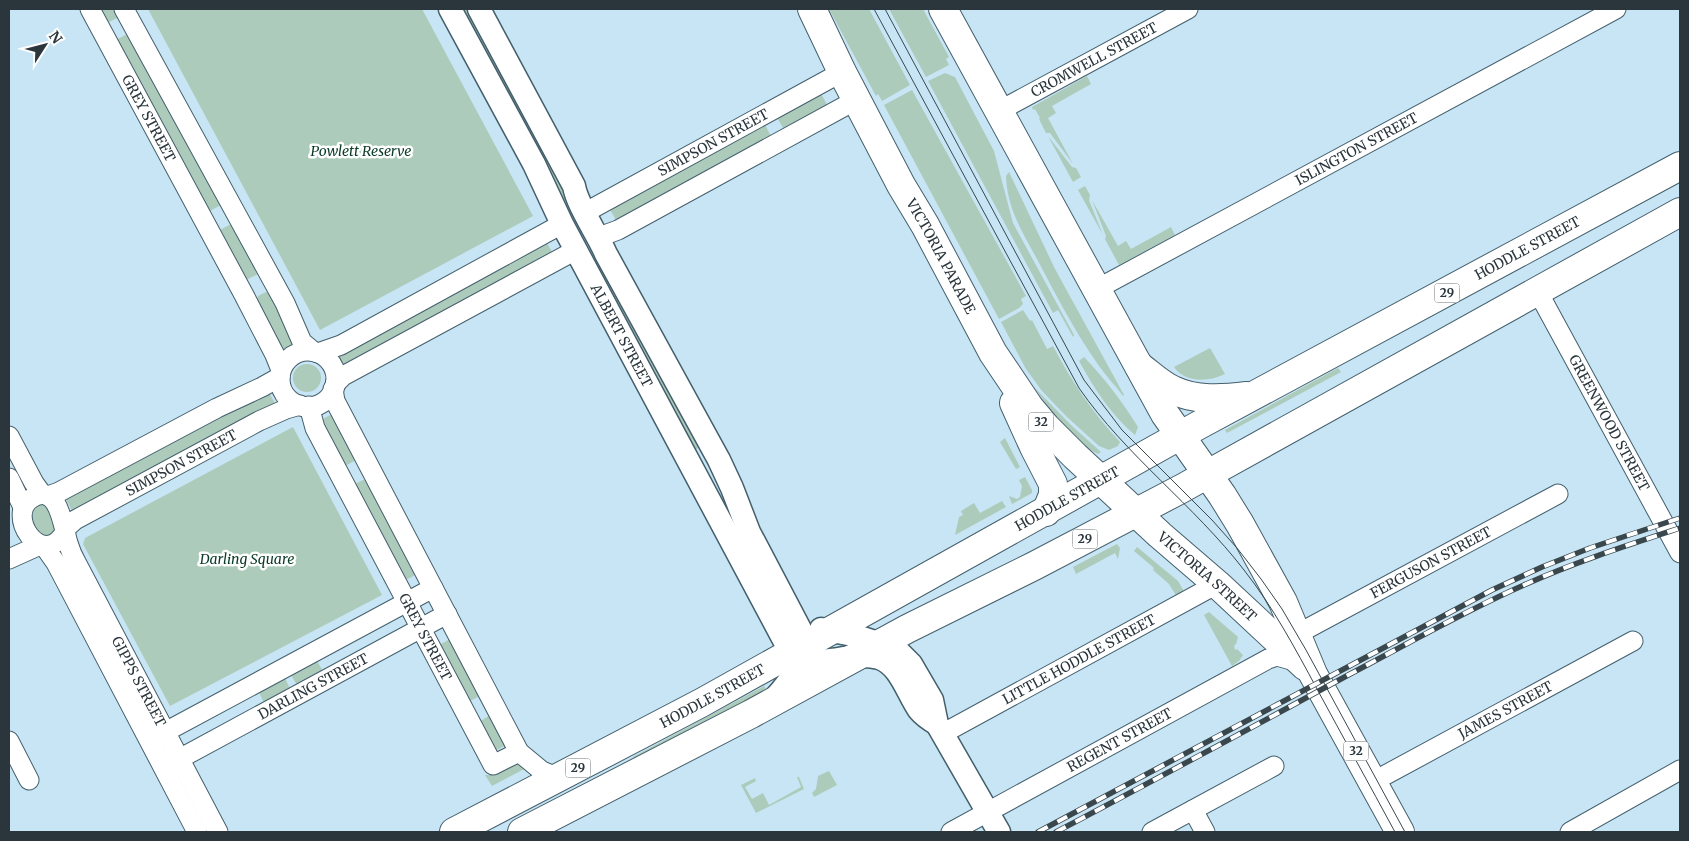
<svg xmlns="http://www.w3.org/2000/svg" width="1689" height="841" font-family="Merriweather,serif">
	<rect width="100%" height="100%" fill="#c7e5f4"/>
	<path fill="#adcbba" d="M99,9H117L121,16L107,23Z
		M148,9H422L533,216L320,330Z
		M457,9H471L568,198L563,201Z
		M829,9H869L910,85L882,101L878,94L876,96Z
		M889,9H923L949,57L946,59L949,65L926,77Z
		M129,33L221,205L208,212L116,40Z
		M945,73L955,77L994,151L1013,223L1074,335L1073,337L1058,310L1053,313L928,81Z
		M1087,76L1091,84L1052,106L1056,113L1048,118L1073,164L1050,133H1046L1039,119L1040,118L1035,109L1033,110L1032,107Z
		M912,90L1026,296L1021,299L1023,304L1019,308L999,319L884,105Z
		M820,92L829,108L785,131L776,116Z
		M764,123L772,138L617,222L608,206Z
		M1048,136L1072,167L1076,168L1081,177L1073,182Z
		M1009,172L1055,269L1124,395L1123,396C1115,385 1106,376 1099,366C1075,332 1056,295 1037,259C1022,232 1007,208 1006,176Z
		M1085,186L1090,195L1089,200L1103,235L1078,190Z
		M1092,200L1118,246L1126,241L1131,249L1171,227L1175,235L1119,265L1105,239L1106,236Z
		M231,224L258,274L244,281L218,231Z
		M545,240L554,255L343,369L335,354Z
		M599,262L700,447L695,450L595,265Z
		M266,292L270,293L298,342L282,350L257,300L258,296Z
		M1023,310L1030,321L1032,320L1047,349L1053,346C1072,382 1092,412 1120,442L1118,446L1109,450L1099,446L1067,417L1042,391L1026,369L1001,322Z
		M1210,348L1225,374C1209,382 1185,383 1174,367Z
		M1084,357C1105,379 1122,401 1138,427L1135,435C1111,415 1094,388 1079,361Z
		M293 378a14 14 0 1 1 28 0a14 14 0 1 1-28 0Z
		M1338,368L1341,372L1227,433L1225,430Z
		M1033,386L1072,426L1101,452L1098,454C1072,442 1050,408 1033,386Z
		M268,391L276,405L73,513L66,499Z
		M334,413L358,459L343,467L319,421Z
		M293,427L382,595L170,706L83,544L85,538Z
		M1005,438L1020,467L1016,469L1000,442Z
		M1025,477L1032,490V493L1012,504L1009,496L1017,499L1020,497L1022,486L1019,480Z
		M367,478L417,574L404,581L353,485Z
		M1002,501L1006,507L955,535L959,517L963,515L961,511L974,503L980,513Z
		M41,504L48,508L57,527L51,536H43L32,524L31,508Z
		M1117,544L1120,548L1118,559L1115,553L1076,574L1073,567Z
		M1137,547L1178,581L1185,593L1177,597L1169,584L1153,570L1154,568L1134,551Z
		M1209,612L1238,637L1236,644L1234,646L1235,650L1237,649L1243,655L1239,661L1232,666L1204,615Z
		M452,638L482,695L468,702L439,645Z
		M317,661L323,671L297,685L291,675Z
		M285,678L290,689L264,703L259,692Z
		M764,686L766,689L762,693L634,759L633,757Z
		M492,714L508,744L495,751L479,722Z
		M522,759L528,767L492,786L485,775H489Z
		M829,771L837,785L814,797L812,793L816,789L818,776Z
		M797,777H799L804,789L756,813L741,785L755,778L756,781L745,787L752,799L763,793L769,805L801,787Z"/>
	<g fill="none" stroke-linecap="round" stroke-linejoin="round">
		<defs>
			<g id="minor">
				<path id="s1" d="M90,9L244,295L275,355L281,370"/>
				<path d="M124,9L285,303L302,342L314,352"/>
				<path id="s2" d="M999,111L1188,9"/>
				<path id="s3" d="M586,212L842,72"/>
				<path d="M599,237L618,230L856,100"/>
				<path id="s4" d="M1097,289L1616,9"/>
				<path id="s5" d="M1538,292L1680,553"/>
				<circle cx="308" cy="379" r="28"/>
				<path d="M318,353L341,345L562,224"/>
				<path d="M335,384L343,376L576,250"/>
				<path d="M333,389L335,401L519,752L542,771L559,778"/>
				<path id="s6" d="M309,406L315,428L493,765L519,752"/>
				<path d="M9,436L34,483L42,494"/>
				<path d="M9,478L23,507"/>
				<path d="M48,496L59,492L217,408L262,387L280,377"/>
				<path id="s7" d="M65,529L75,520L259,421L286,409L300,405"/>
				<path id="s8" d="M65,532C42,571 4,514 32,498C59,482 63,527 68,543C70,550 73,557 77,564L218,832"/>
				<path d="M44,546L56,563L197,832"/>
				<path d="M9,559L40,545"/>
				<path id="s9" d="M1303,631L1558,494"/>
				<path id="s10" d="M942,734L1217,584"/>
				<path d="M154,738L433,588"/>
				<path d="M9,741L29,780"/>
				<path id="s11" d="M168,765L447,614"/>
				<path id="s12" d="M1378,779L1633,641"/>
				<path d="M1193,810L1205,832"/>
				<path id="s13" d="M951,832L1268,659L1277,656L1291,660"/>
				<path d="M1152,832L1274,766"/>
				<path d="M1570,832L1680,770"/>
			</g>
			<g id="tertiary">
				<path id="s14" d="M450,9L534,164L562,224L785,642C816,679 845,648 879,658C900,665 907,693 919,710C924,716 930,720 937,724"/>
				<path d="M479,9L574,186C577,205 598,235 606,254L719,460L732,488L749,532L800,629C808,657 792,680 773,700"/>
				<path d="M821,629L853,635L881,644L898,651L911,664L932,700L937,724L999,832"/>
			</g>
			<g id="primary">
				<path id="s15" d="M812,9L842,72L901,185L925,225L993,353L1030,408L1046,427L1075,456L1160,535L1217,584L1305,666"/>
				<path d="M943,9L1165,414L1222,495L1240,524L1283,602L1313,674L1400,832"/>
				<path d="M1014,403L1034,447L1053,484V495L1046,512"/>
			</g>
			<g id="trunk">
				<path d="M1139,366C1150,374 1161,385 1173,390C1195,401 1223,399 1247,396"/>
				<path id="s16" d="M454,832L701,703L1199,425L1680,166"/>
				<path d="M522,832L751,714L907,629L1034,566L1181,489L1680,212"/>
			</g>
		</defs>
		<use href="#minor" stroke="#445f6c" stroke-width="21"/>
		<use href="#tertiary" stroke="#445f6c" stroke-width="25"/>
		<use href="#primary" stroke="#445f6c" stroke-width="30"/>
		<use href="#trunk" stroke="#445f6c" stroke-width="30"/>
		<use href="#minor" stroke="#fff" stroke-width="19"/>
		<use href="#tertiary" stroke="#fff" stroke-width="22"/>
		<use href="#primary" stroke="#fff" stroke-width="28"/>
		<use href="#trunk" stroke="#fff" stroke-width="28"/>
		<path stroke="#3a484e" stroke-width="1" d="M874,9L1079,388C1126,456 1194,505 1244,570C1273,607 1295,648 1317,689C1343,737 1369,784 1395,832
			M885,9L1084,380L1122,430L1212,520L1237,548L1261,579L1282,609L1306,650L1405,832"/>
		<defs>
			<path id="rail" d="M1038,832L1492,590L1542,567L1590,548L1680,518
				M1056,832C1155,780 1254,726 1352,673C1409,643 1465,611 1524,585C1575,562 1628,545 1680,528"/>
		</defs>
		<use href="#rail" stroke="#3a484e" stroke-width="5.5"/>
		<use href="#rail" stroke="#fff" stroke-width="4" stroke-dasharray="11" stroke-linecap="butt"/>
	</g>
	<g text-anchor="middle" stroke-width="5" stroke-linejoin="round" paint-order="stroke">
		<g fill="#fff" stroke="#6a7276" stroke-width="1">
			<rect x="1434.5" y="283.5" width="25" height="19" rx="4"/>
			<rect x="1028.5" y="412.5" width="25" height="19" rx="4"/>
			<rect x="1072.5" y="529.5" width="25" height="19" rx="4"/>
			<rect x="1343.5" y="741.5" width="25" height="19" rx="4"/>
			<rect x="565.5" y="758.5" width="25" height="19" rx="4"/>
		</g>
		<g font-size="12" font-weight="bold" fill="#2a363c">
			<text x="1447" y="297">29</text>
			<text x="1041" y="426">32</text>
			<text x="1085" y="543">29</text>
			<text x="1356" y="755">32</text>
			<text x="578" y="772">29</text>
		</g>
		<g font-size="14" fill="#2a363c" stroke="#fff">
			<text dy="5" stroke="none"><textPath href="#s2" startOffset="108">CROMWELL STREET</textPath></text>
			<text dy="5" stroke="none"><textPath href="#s1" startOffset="124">GREY STREET</textPath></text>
			<text dy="5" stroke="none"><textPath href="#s3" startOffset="145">SIMPSON STREET</textPath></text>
			<text dy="5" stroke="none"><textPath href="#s4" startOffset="295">ISLINGTON STREET</textPath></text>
			<text dy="5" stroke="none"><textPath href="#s16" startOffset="1222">HODDLE STREET</textPath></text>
			<text dy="5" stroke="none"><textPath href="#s15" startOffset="279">VICTORIA PARADE</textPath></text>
			<text dy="5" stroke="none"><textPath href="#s14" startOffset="369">ALBERT STREET</textPath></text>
			<text dy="5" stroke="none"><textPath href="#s5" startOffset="149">GREENWOOD STREET</textPath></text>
			<text dy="5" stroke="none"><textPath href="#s7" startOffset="134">SIMPSON STREET</textPath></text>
			<text dy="5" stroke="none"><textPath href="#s16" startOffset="698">HODDLE STREET</textPath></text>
			<text dy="5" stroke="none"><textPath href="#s9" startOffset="145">FERGUSON STREET</textPath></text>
			<text dy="5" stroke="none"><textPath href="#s15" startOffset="700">VICTORIA STREET</textPath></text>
			<text dy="5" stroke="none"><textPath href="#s6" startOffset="259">GREY STREET</textPath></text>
			<text dy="5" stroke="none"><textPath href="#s10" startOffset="156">LITTLE HODDLE STREET</textPath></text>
			<text dy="5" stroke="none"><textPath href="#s8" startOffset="312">GIPPS STREET</textPath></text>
			<text dy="5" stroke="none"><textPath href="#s11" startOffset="165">DARLING STREET</textPath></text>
			<text dy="5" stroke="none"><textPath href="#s16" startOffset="292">HODDLE STREET</textPath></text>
			<text dy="5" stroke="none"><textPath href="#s12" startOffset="145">JAMES STREET</textPath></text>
			<text dy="5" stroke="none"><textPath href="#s13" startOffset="192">REGENT STREET</textPath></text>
		</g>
		<g font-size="14" font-style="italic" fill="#093b27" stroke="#fff">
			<text x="361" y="156">Powlett Reserve</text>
			<text x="247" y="564">Darling Square</text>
		</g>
	</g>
	<rect width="1689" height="841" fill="none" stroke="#2a363c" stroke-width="20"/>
	<g transform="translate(45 45) rotate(54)" stroke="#ffffff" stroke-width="4" paint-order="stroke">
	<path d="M0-4L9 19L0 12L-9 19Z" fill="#2a363c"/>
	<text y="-8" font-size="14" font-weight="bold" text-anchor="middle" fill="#2a363c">N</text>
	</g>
</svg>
